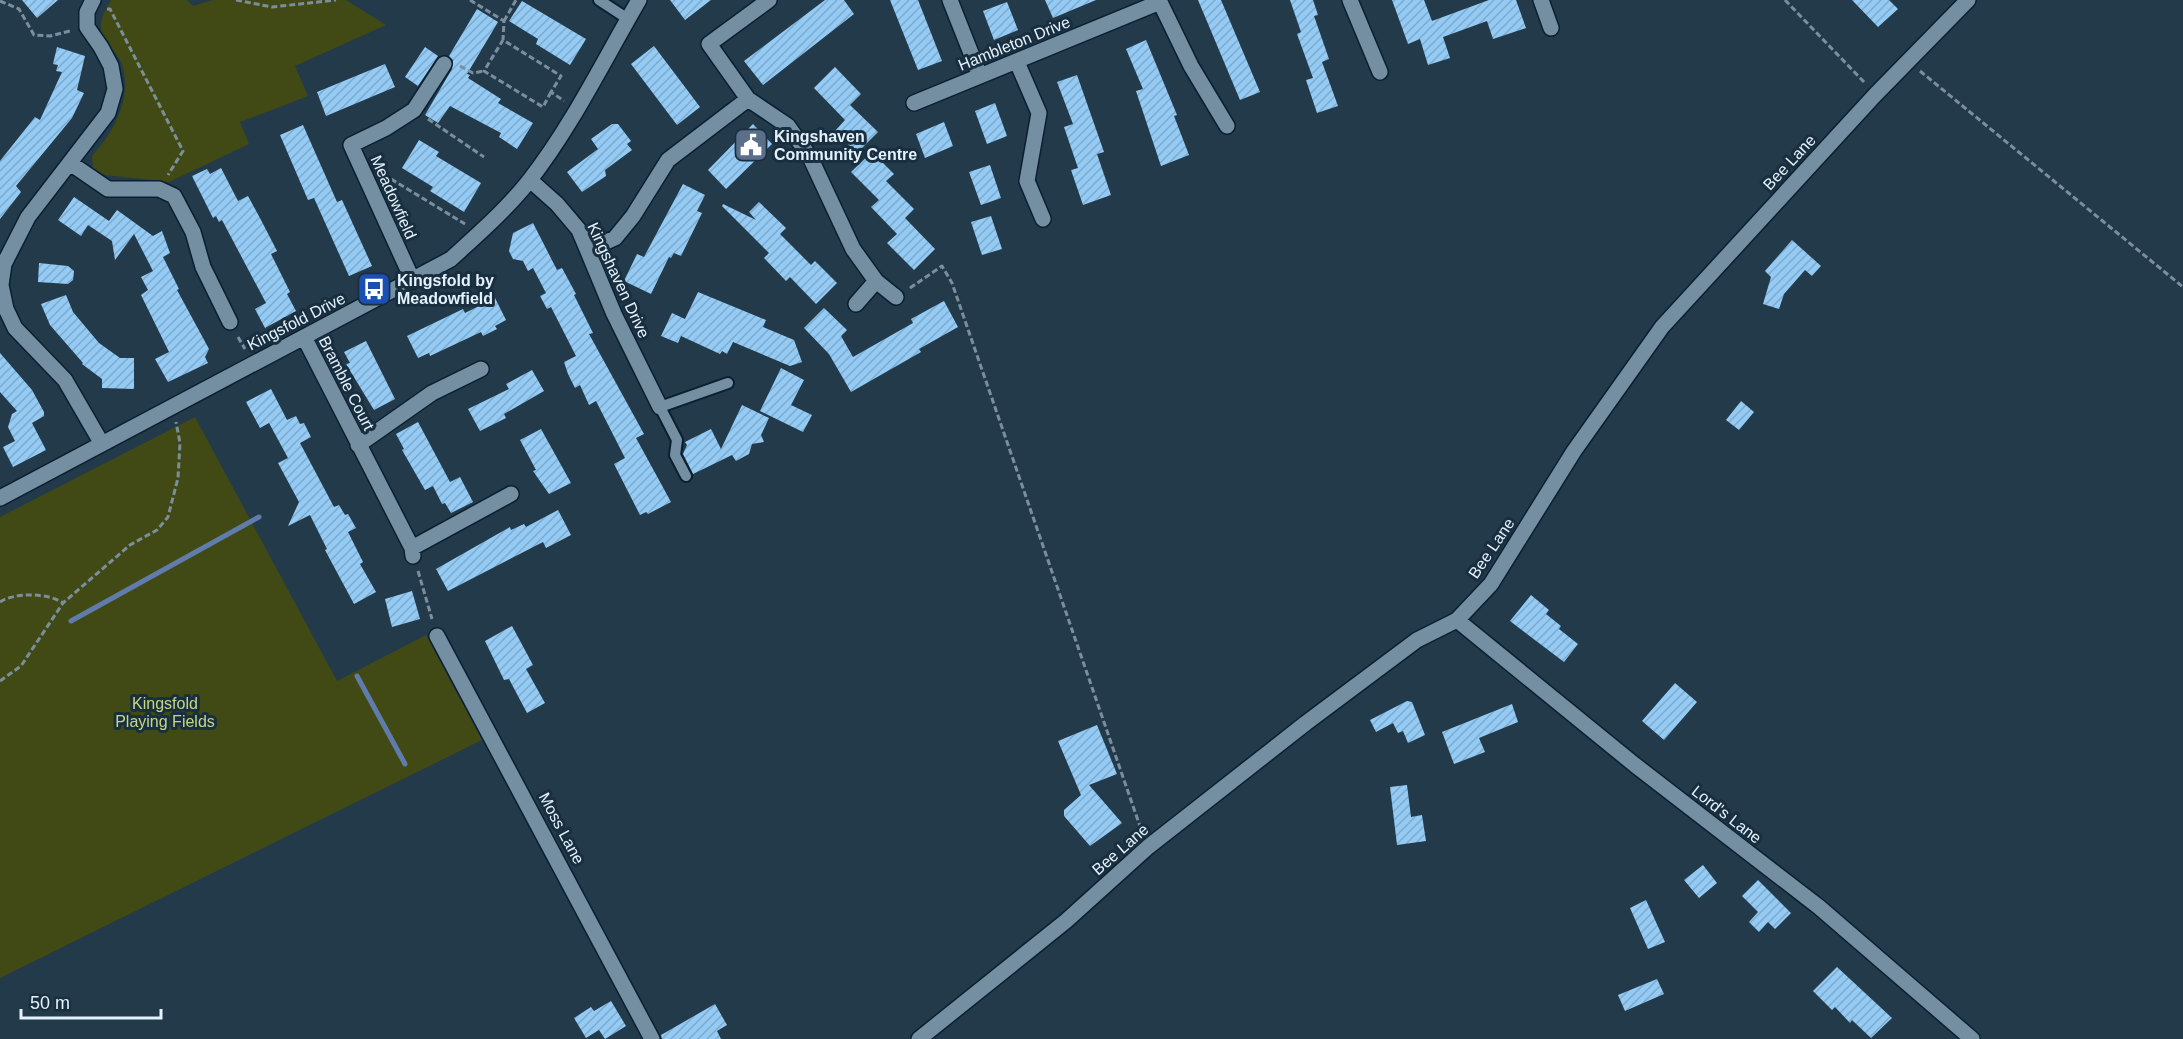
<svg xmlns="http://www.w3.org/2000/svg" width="2183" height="1039" font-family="Helvetica,sans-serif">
	<defs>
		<pattern id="building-hatch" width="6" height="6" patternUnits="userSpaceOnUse" patternTransform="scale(1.5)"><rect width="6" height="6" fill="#94cbf5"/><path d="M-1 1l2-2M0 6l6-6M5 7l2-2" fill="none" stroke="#80aacb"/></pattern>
	</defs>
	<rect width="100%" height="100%" fill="#233a4b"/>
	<path fill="#414a14" d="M111,0H187L193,6L213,0H346L386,25L295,66L308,96L240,122L249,144L169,182L105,175L93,168L92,156C114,132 134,96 121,62C116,51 103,42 101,31C99,19 106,10 111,0Z
		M195,417L337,681L426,635L482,740L0,978V517Z"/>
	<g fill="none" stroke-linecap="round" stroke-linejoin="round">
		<path stroke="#607cad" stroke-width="5" d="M71,621L259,517
			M357,676L405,764"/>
	</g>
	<path fill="url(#building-hatch)" d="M22,0H58L37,18Z
		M670,0H711L685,20Z
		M825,0H844L854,14L763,85L744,61Z
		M890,0H918L942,61L918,70Z
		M1045,0H1096L1053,18Z
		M1198,0H1221L1260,92L1240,100Z
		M1290,0H1313L1318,15L1314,16L1329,59L1322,62L1338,106L1317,113L1306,80L1313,78L1297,34L1301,32Z
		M1392,0H1424L1432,21L1489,0H1516L1526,28L1493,39L1487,21L1443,37L1450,58L1428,65L1420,39L1408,44Z
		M1852,0H1889L1898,9L1878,27Z
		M522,1L586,39L570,65L536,44L538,39L509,21Z
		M1007,2L1018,30L994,40L983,11Z
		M477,9L498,22L467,74L470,75L468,78L501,99L498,103L533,123L517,149L499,137L501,133L450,106L438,123L425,115L452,69L453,60L449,56Z
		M1146,40L1177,115L1174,116L1189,155L1161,166L1136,91L1143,89L1126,49Z
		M654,46L700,107L677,125L631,64Z
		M57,47L85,56L77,90L84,93L72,118L16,186L21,192L0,219V161L35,117L40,120L62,72L56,71L58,65L53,64Z
		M425,47L438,56L418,86L405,77Z
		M385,64L395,87L326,116L317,92Z
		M835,67L861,94L850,105L878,132L857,153L835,131L845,120L814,88Z
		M1077,75L1104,152L1097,154L1111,195L1083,205L1071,170L1078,168L1064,127L1073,124L1057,82Z
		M995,103L1007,136L987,144L975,111Z
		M944,122L953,146L925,158L916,134Z
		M612,124H618L631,141L627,144L632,150L605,170L606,176L582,192L567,172L598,149L591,139Z
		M753,124L772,144L726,189L708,170Z
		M303,125L337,202L342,200L372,266L349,276L314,198L308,200L280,135Z
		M419,140L439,152L436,156L481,183L464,212L430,191L433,187L402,168Z
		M872,152L894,174L886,181L914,209L905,218L935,249L914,270L887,243L897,234L871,207L879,200L851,172Z
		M990,165L1001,198L981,205L969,172Z
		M221,168L238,201L248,196L261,220L277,251L271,254L290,292L287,294L296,311L265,328L255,309L266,303L222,220L219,222L216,216L213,218L192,176L207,169L210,174Z
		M683,184L705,195L697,211L702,213L681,256L674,253L671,258L669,257L651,294L624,281L637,254L644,257Z
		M74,197L109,221L117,210L153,236L162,231L170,253L163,257L179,289L177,290L209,349L205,357L208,363L168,382L155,359L169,352L141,295L148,290L141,277L153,271L134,234L115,260L112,241L88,225L81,236L58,220Z
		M759,202L786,228L780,234L811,265L815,261L837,283L816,304L790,277L786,281L764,258L769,253L722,206L723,204L756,220L749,212Z
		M991,216L1002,249L982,255L971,222Z
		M533,223L557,270L562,268L576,294L574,295L593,333L589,334L644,434L636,438L671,502L648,514L646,512L640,515L614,464L625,458L596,401L589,405L580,385L575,388L568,374L564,362L576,356L551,307L547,309L540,296L546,293L533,268L528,271L523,261L513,259L509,251L513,233Z
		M1792,240L1821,266L1812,276L1805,270L1784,294L1779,309L1763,304L1771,277L1765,271Z
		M39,263L68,266L74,271L73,280L68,284L38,282Z
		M698,292L766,320L763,327L794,340L802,362L790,366L733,342L727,354L722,351L720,354L681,336L678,343L661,336L672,313L685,319Z
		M66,295L73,312L99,343L120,358H134V389L102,388V379L82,364L83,363L50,325L41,304Z
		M495,298L506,320L495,326L497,329L483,336L481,332L430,356L429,353L418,358L407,336L463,309L465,313Z
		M944,301L958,327L919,349L921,352L851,392L829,354L804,328L824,308L847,330L841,336L853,357L913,323L911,319Z
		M366,341L395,399L374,410L346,364L350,363L344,352Z
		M0,353L32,390L44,412V416L32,423L46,450L13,467L3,447L15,441L8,427L12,414L17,411L0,392Z
		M781,368L804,380L791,405L812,415L803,432L760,411Z
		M532,370L544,391L504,414L506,418L480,431L468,409L509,389L506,384Z
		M271,389L287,420L296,416L300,424L304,423L311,437L300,443L334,507L339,505L345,515L348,514L356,528L348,532L363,562L360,564L376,592L354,604L325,550L327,549L310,515L288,526L299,502L278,463L288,458L269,423L260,428L246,402Z
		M1741,401L1754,412L1739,430L1726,420Z
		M742,405L769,418L761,435L764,442L752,444L749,454L736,461L732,455L693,474L683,454L687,445L685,442L711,429L721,449Z
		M418,422L450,482L460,477L473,502L451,513L445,503L442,504L433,486L425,490L402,450L404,449L396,434Z
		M541,429L571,483L549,494L533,471L536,470L520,440Z
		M558,510L571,535L546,548L543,542L448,591L436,569L510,527L511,530L524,524L526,527Z
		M412,591L420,619L392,627L385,599Z
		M1531,595L1549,610L1546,614L1561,626L1559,629L1578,644L1564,662L1510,621Z
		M512,626L533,665L526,669L545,703L527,713L509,679L504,680L485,641Z
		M1675,683L1697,702L1664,740L1642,721Z
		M1407,701L1412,702L1425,735L1408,743L1403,731L1398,733L1393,723L1376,732L1370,720Z
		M1512,704L1518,722L1479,738L1485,752L1454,764L1442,732Z
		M1097,725L1117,774L1089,785L1122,823L1090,846L1064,816V810L1081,795L1058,741Z
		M1407,785L1411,817L1422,815L1426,841L1397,845L1390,787Z
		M1703,865L1717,883L1699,898L1684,880Z
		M1758,880L1791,913L1775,929L1768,922L1759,932L1749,922L1758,912L1742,896Z
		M1646,900L1665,942L1648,949L1630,908Z
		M1837,967L1892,1018L1871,1038L1852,1020L1850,1023L1835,1007L1832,1010L1813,991Z
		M1657,979L1664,994L1625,1011L1618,995Z
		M611,1001L626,1026L605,1039L599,1030L586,1038L574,1018L591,1007L594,1011Z
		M715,1004L727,1025L717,1031L721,1039H662L661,1035Z"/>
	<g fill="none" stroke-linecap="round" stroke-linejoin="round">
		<defs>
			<path id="service" d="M599,0L628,19
				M686,476L675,455L677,440L660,407L728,383"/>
			<path id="minor" d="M93,0L87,12V27L101,47L111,66L115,89L108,113L28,217L4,264L1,285L6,309L15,328L65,380L102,444
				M769,0L709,44L748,99L788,126L810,157L853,249L876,281L856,304
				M950,0L980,76
				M1159,0L1191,66L1227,126
				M1350,0L1380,72
				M1541,0L1551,28
				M1017,62L1039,113L1027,181L1043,219
				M914,103L1160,2
				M70,163L108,189H159L174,196L193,232L203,267L230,322
				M530,180L557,204L579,230L614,314L660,407
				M588,250L615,238L633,216L668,160L748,99
				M413,281L351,145L386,128L414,110L444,64
				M876,281L896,297
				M304,337L412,548L413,556
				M358,445L432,393L481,369
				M0,498L451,259C478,234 506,210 529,181C572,126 604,60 639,0
				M412,548L511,494
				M1457,620L1635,765L1819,907L1972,1039
				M437,636L652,1039
				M919,1039L1066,921L1148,847L1306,723L1417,640L1457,620L1491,584L1574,451L1662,327L1875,95L1968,0"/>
		</defs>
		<use href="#service" stroke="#0a2031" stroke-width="14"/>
		<use href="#minor" stroke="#0a2031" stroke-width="18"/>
		<path stroke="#7b8e9d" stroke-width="3" stroke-dasharray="6 3" stroke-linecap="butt" d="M236,0L272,7L336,0
			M470,0L504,21L503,40
			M1785,0L1864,82
			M0,1L19,9L34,35L50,36L70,31
			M107,9H110L183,151L168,175
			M504,21L516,0
			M460,66L473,73L484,71
			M1920,71L2183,287
			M551,92L543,107L484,71L503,40L561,76L551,92L564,101
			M428,119L484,157
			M391,179L465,224
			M910,288L942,266L952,283L1142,832
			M238,337L245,349
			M418,571L432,619
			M0,602C15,592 49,593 63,603
			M0,681L21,666L63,603L130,545L157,530L168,517L178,478L180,443L176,422"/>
		<use href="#service" stroke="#748ea2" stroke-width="10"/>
		<use href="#minor" stroke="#748ea2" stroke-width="15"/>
	</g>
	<defs>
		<symbol id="civic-square" viewBox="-11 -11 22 22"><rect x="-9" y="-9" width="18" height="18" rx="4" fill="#5c6f8a" stroke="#192f40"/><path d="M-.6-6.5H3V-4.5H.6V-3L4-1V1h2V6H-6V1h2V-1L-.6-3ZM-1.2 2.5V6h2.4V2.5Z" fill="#fff"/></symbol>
		<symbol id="bus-square" viewBox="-11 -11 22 22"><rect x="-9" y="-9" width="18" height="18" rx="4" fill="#1a4fb4" stroke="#192f40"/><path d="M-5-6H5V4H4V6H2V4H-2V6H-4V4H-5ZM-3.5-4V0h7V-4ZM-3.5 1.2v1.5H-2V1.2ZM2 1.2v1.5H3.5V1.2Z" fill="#fff"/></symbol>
	</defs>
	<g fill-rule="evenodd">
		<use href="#civic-square" x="732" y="126" width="38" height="38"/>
		<use href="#bus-square" x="355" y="270" width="38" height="38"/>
	</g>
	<g text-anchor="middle" stroke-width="6" stroke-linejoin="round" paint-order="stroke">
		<g font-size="16" fill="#e4f2fe" stroke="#192f40">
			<text transform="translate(1014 43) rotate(-22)" y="6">Hambleton Drive</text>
			<text transform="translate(1789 162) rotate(-47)" y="6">Bee Lane</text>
			<text transform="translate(394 197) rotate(66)" y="6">Meadowfield</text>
			<text transform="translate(619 280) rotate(65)" y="6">Kingshaven Drive</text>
			<text transform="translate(296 321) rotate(-27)" y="6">Kingsfold Drive</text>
			<text transform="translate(347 383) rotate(63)" y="6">Bramble Court</text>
			<text transform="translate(1491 548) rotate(-56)" y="6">Bee Lane</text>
			<text transform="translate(1727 814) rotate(38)" y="6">Lord's Lane</text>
			<text transform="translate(562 828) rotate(62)" y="6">Moss Lane</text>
			<text transform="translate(1120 849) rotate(-41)" y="6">Bee Lane</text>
		</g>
		<g font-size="16" font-weight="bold" fill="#e4f2fe" stroke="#192f40" text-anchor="start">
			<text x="774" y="142">Kingshaven<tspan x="774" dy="18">Community Centre</tspan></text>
			<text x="397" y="286">Kingsfold by<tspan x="397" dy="18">Meadowfield</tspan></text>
		</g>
		<g font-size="16" fill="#c6d780" stroke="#192f40">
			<text x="165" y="709">Kingsfold<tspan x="165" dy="18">Playing Fields</tspan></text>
		</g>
	</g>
	<path d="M21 1009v9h140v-9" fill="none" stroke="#e4f2fe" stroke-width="3"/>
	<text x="30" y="1009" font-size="18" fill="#e4f2fe" stroke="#192f40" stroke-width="4.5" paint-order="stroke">50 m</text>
</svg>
